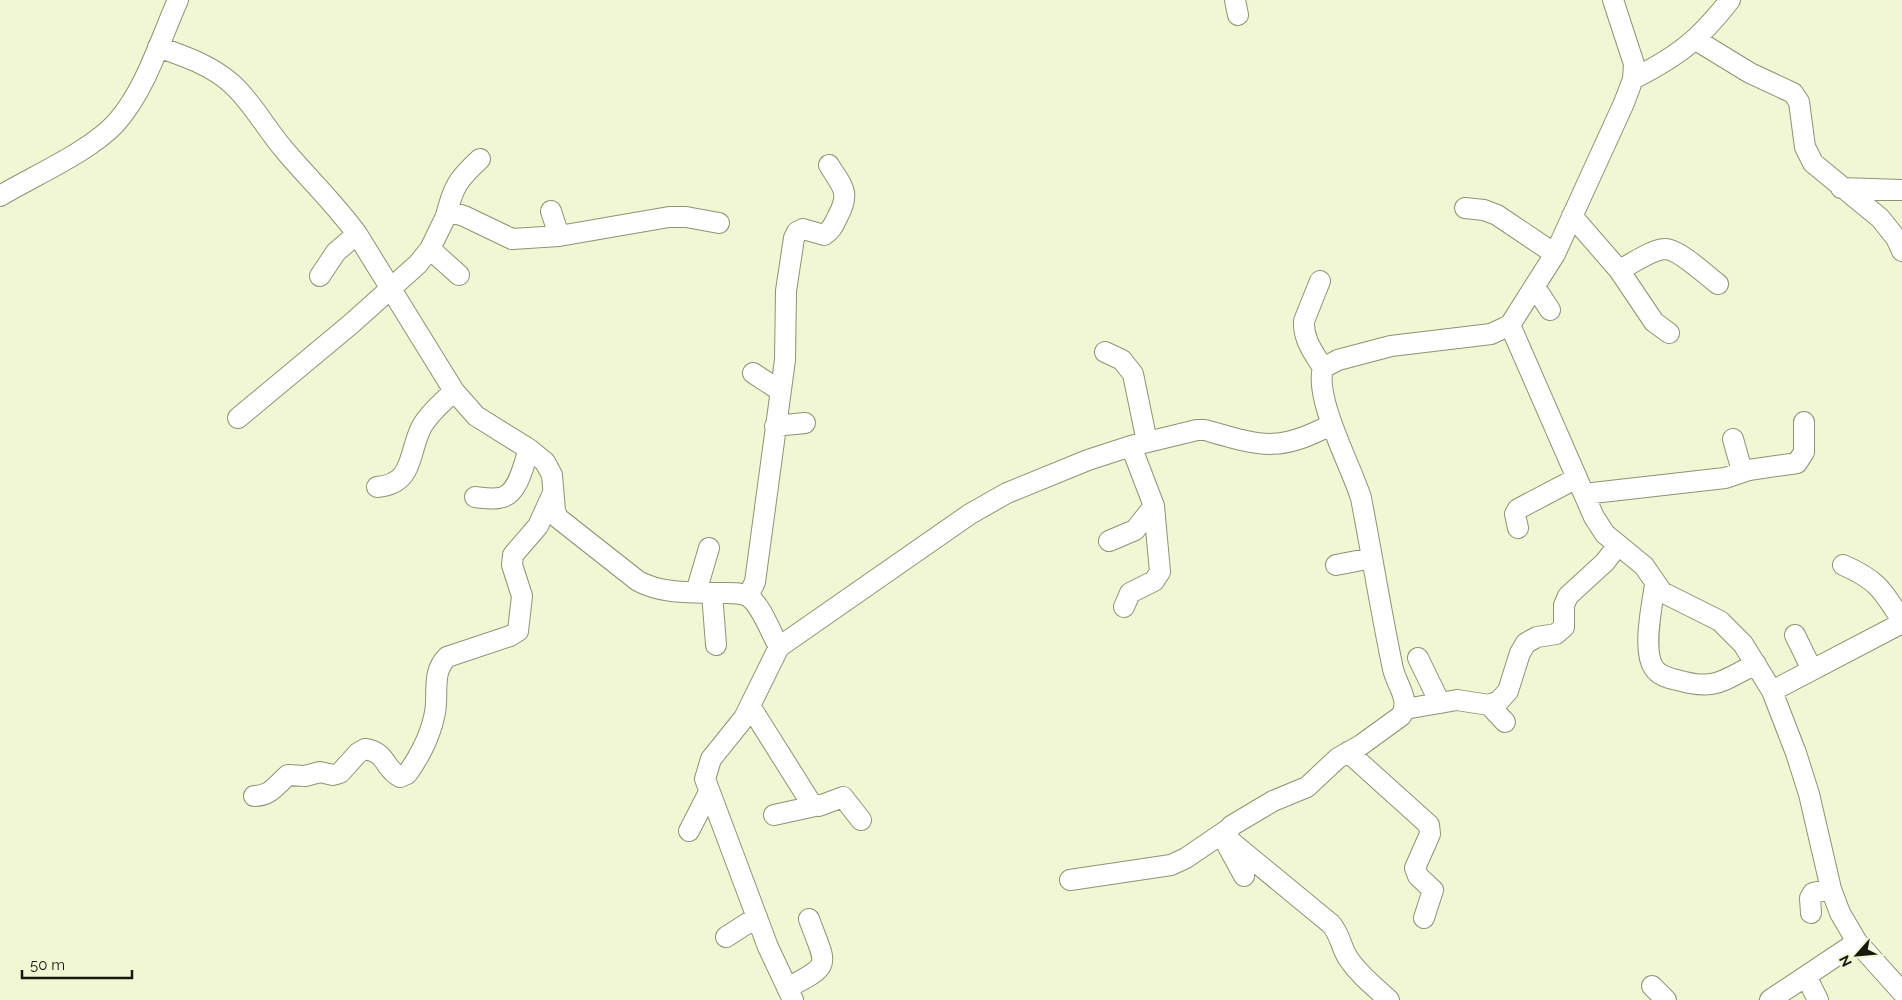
<svg xmlns="http://www.w3.org/2000/svg" width="1902" height="1000" font-family="Raleway,sans-serif">
	<rect width="100%" height="100%" fill="#f1f7d5"/>
	<g fill="none" stroke-linecap="round" stroke-linejoin="round">
		<defs>
			<path id="minor" d="M1235,0L1238,15
				M1696,40L1750,73L1793,93L1799,102L1805,147L1813,163L1880,218L1896,238L1902,251
				M158,47C184,56 211,65 232,84C254,104 267,131 287,153C310,180 336,205 357,234L454,391L476,416L529,449L545,462L552,475L555,511L558,518L638,581C662,594 691,592 718,593C727,593 742,592 749,597C761,605 771,633 779,647L744,718L711,759L705,779L768,947L793,1000
				M1633,79C1678,56 1699,40 1730,0
				M1841,188L1902,190
				M0,196C35,175 89,152 116,123C146,89 160,40 178,0
				M1465,208L1484,210L1497,215L1555,254
				M551,211L559,236
				M446,216C453,187 458,179 480,159
				M1572,216L1619,270L1654,322L1669,333
				M430,249L459,275
				M1619,270C1632,264 1652,249 1666,249C1680,250 1707,276 1718,284
				M320,276L336,252L357,234
				M1320,281L1304,321C1303,340 1314,353 1323,368
				M1535,287L1550,310
				M1510,325L1594,517L1605,534L1644,566L1662,592L1720,621L1743,644L1772,691L1796,753L1809,794L1831,889L1840,913L1857,942L1902,992
				M1105,352L1122,360L1133,374L1147,442
				M753,373L779,390
				M238,418L351,324L418,264L430,249L446,216L454,213L464,216L512,239L559,236L669,217H686L719,223
				M775,426L805,423
				M1733,439L1742,471
				M377,487C415,484 408,452 422,426C430,412 443,402 454,391
				M1584,494L1725,478L1749,470L1797,463L1804,452V422
				M475,497C484,498 495,500 503,497C519,492 524,463 529,449
				M1518,528L1515,514L1518,509L1577,478
				M1109,541L1135,530L1154,506
				M1336,565L1372,558
				M1843,565C1878,580 1883,591 1902,621
				M1655,585C1652,605 1642,651 1654,668C1659,676 1669,678 1677,680C1716,691 1721,681 1756,664
				M696,592L709,548
				M712,593L716,645
				M748,596L755,582L785,360L786,291L794,238L797,232L803,229L824,235C832,230 834,224 838,216C851,191 842,187 829,165
				M1124,607L1130,593L1154,581L1160,572L1154,506L1131,446
				M1795,635L1812,670
				M779,647L970,514L1007,493L1088,460L1131,446L1197,430H1205C1261,446 1279,453 1332,424
				M1418,658L1440,703
				M1772,691L1902,623
				M1489,705L1505,722
				M750,706L811,803L819,806L843,797L861,820
				M1405,709L1457,700L1489,705L1499,701L1508,691L1520,653L1526,643L1537,637L1556,634L1564,627V605L1568,596L1605,562L1618,545
				M1348,752L1429,825L1430,834L1415,868L1418,876L1433,890L1424,918
				M254,796C271,796 276,785 288,775L305,776L320,772L333,775L340,773L358,753L365,749C387,752 384,769 400,777L407,774C419,758 430,736 434,717C440,696 430,674 447,657L510,636L518,631L522,596L512,565L513,555L538,526L553,493
				M774,815L815,806
				M689,831L709,792
				M1226,843L1244,876
				M1070,880L1171,865L1186,858L1227,830
				M1811,913L1810,898L1813,893L1831,889
				M726,937L757,917
				M1806,976L1818,1000
				M1652,986L1666,1000
				M787,988C834,964 826,966 809,919
				M1389,1000C1375,987 1359,975 1348,958C1341,947 1340,934 1331,924L1229,840L1227,834L1231,826L1273,801L1307,787L1338,758L1361,745L1401,716C1411,700 1397,686 1393,669C1381,612 1372,555 1361,498C1351,466 1314,398 1323,368L1338,360L1391,346L1491,334L1510,325L1555,254L1624,103L1633,79L1634,64L1613,0
				M1770,1000L1857,942"/>
		</defs>
		<use href="#minor" stroke="#8d9373" stroke-width="22"/>
		<use href="#minor" stroke="#fff" stroke-width="20"/>
	</g>
	<g transform="translate(1857 955) rotate(243)" stroke="#f1f7d5" stroke-width="4" paint-order="stroke">
	<path d="M0-4L9 19L0 12L-9 19Z" fill="#17190d"/>
	<text y="-8" font-size="14" font-weight="bold" text-anchor="middle" fill="#17190d">N</text>
	</g>
	<path d="M22 970v8h110v-8" fill="none" stroke="#17190d" stroke-width="2.5"/>
	<text x="30" y="970" font-size="15" fill="#17190d" stroke="#f1f7d5" stroke-width="4" paint-order="stroke">50 m</text>
</svg>
